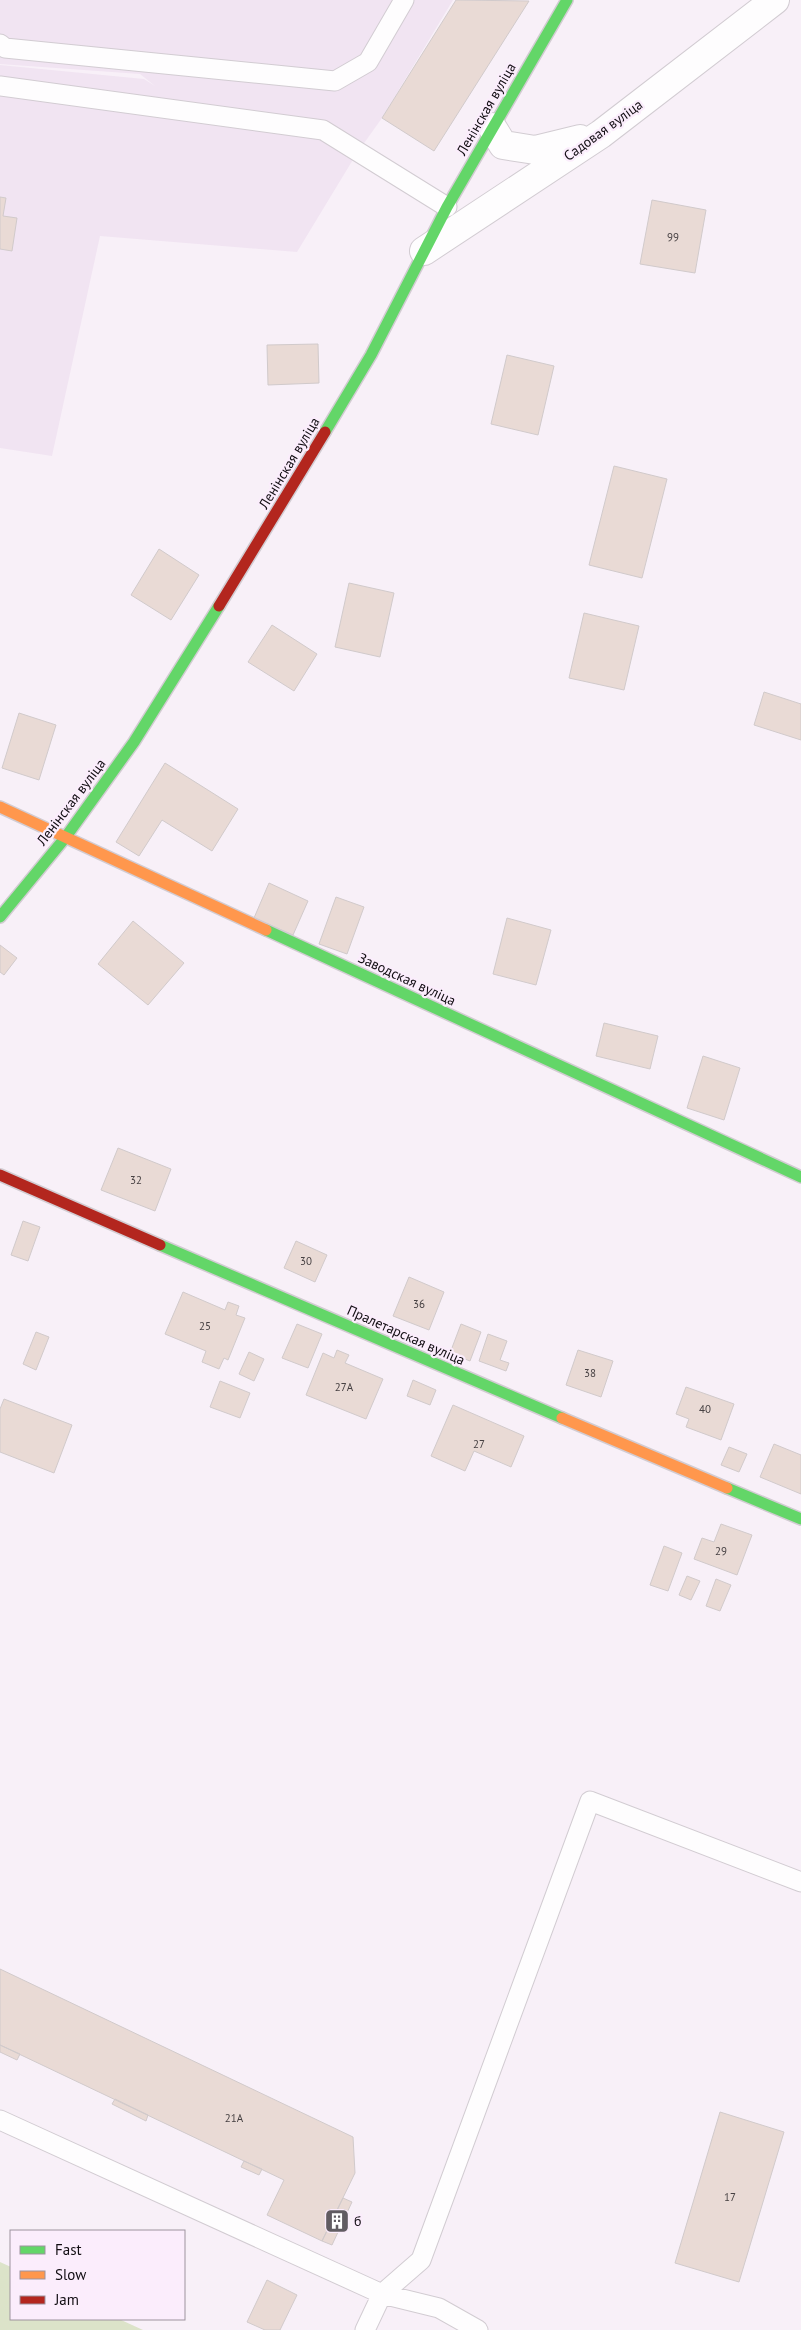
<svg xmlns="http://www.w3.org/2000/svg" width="801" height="2330" font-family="'PT Sans',sans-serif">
	<rect width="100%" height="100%" fill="#f8f0f8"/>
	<path fill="#f1e4f2" d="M0,0H453L382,118L357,153L297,252L100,236L52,456L0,448V65L144,79L155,86L140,74L0,64Z"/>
	<path fill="#dce3c9" d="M0,2262L11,2267V2319H119L143,2330H0Z"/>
	<path fill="#e9dad5" stroke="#d1cacb" d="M456,0L529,1L434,151L382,118Z
		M0,197L6,198L3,216L17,218L12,251L0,249Z
		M652,200L706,210L695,273L640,264Z
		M318,344L319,383L268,385L267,345Z
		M507,355L554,366L538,435L491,424Z
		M614,466L667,479L642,578L589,565Z
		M159,549L199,575L171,620L131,595Z
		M349,583L394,593L380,657L335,647Z
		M584,613L639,626L624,690L569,678Z
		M272,625L317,654L294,691L248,662Z
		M764,692L801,704V740L754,725Z
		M19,713L56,725L39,780L2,768Z
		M165,763L238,809L212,851L162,820L139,856L116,842Z
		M269,883L308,901L293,935L254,918Z
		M336,897L364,907L347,954L319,944Z
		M507,918L551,930L536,985L493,974Z
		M133,921L184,963L148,1005L98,964Z
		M0,945L17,958L4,975L0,972Z
		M604,1023L658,1036L650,1069L596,1056Z
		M703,1056L740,1068L724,1120L687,1108Z
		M118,1148L171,1169L155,1211L101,1190Z
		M23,1221L40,1227L28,1261L11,1255Z
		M296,1241L327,1255L315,1282L284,1268Z
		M409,1277L444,1292L429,1330L393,1316Z
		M183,1292L225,1310L228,1302L239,1306L236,1315L245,1318L228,1360L224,1358L219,1369L202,1362L206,1351L165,1334Z
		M297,1324L322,1334L308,1368L282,1358Z
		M461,1324L481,1332L470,1361L450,1353Z
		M36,1332L49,1337L36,1370L23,1364Z
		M488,1334L507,1341L500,1360L509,1363L506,1371L479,1361Z
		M337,1350L349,1355L345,1363L383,1379L366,1419L306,1395L323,1353L334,1358Z
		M578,1350L613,1361L601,1397L566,1385Z
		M249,1352L264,1359L254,1381L239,1374Z
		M413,1380L436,1390L430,1405L407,1396Z
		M220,1381L250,1393L240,1418L210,1407Z
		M686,1387L734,1404L721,1440L686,1427L689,1419L676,1414Z
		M4,1399L72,1425L54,1473L0,1452V1409Z
		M453,1405L524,1436L511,1467L474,1451L465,1471L431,1456Z
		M774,1444L801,1455V1494L760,1477Z
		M729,1447L747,1454L739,1472L721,1465Z
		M721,1524L752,1535L737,1575L694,1559L702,1538L714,1542Z
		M664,1546L682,1553L668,1591L650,1585Z
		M687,1576L700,1581L691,1600L679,1595Z
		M716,1579L731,1585L720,1611L706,1606Z
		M0,1969L353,2137L355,2173L322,2241L267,2215L284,2180L0,2045Z
		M0,2045L20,2054L17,2060L0,2052Z
		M115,2099L148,2115L146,2121L112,2104Z
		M720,2112L784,2132L739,2282L675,2263Z
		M244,2161L262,2169L259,2175L241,2167Z
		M343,2198L352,2202L332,2245L322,2241Z
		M267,2280L297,2295L280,2330H265L247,2322Z"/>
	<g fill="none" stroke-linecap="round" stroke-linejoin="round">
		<defs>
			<path id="lane" d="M0,44L5,48L335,81L368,62L404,0
				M0,86L323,130L447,207
				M0,2120L382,2294L421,2260L590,1801L801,1882
				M365,2330L382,2294L439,2308L478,2330"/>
			<path id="street" d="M492,127L503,145L535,150L580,139
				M424,251L601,134L775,0"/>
			<path id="fast" d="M325,432L371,355L447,207L567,0
				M0,917L65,838L134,742L219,606
				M266,930L801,1177
				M160,1245L562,1418
				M727,1488L801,1519"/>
			<path id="slow" d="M0,807L266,930
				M562,1418L727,1488"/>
			<path id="jam" d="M219,606L325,432
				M0,1175L160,1245"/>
		</defs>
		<use href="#lane" stroke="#d2ccd2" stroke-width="21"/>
		<use href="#street" stroke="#d2ccd2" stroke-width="30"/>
		<use href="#fast" stroke="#d2ccd2" stroke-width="14"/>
		<use href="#slow" stroke="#d2ccd2" stroke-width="14"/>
		<use href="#jam" stroke="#d2ccd2" stroke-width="14"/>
		<use href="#lane" stroke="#fefdfe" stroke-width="19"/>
		<use href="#street" stroke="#fefdfe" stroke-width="28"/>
		<use href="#fast" stroke="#63d668" stroke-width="11"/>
		<use href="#slow" stroke="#ff974d" stroke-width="11"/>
		<use href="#jam" stroke="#b3261e" stroke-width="11"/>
	</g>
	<defs>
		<symbol id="building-square" viewBox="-11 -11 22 22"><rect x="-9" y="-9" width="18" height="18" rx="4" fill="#615c62" stroke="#fbedfc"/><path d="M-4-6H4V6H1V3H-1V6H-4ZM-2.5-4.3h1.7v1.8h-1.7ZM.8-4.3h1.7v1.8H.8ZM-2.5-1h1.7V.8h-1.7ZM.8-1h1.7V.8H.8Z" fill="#fff"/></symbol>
	</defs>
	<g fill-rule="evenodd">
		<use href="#building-square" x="323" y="2207" width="28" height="28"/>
	</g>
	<g text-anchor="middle" stroke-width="4.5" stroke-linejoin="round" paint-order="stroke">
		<g font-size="11" fill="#464042">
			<text x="673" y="241">99</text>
			<text x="136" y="1184">32</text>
			<text x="306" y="1265">30</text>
			<text x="419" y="1308">36</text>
			<text x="205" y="1330">25</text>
			<text x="590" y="1377">38</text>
			<text x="344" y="1391">27А</text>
			<text x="705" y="1413">40</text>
			<text x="479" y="1448">27</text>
			<text x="721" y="1555">29</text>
			<text x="234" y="2122">21А</text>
			<text x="730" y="2201">17</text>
		</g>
		<g font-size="14" fill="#100c11" stroke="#fbedfc">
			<text transform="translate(486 109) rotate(-60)" y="5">Ленінская вуліца</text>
			<text transform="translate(603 130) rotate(-36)" y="5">Садовая вуліца</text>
			<text transform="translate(289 463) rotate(-59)" y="5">Ленінская вуліца</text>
			<text transform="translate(71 802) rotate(-53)" y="5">Ленінская вуліца</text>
			<text transform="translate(407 979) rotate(25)" y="5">Заводская вуліца</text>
			<text transform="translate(406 1335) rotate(24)" y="5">Пралетарская вуліца</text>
		</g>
		<g font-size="14" fill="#100c11" stroke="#fbedfc" text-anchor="start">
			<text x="354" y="2226">б</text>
		</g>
	</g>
	<rect x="10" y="2230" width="175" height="90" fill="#fbedfc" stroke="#9d939e"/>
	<rect x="20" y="2246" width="25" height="8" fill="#63d668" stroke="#9d939e"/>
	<text x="55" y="2255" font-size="15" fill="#100c11">Fast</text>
	<rect x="20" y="2271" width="25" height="8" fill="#ff974d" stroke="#9d939e"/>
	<text x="55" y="2280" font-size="15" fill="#100c11">Slow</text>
	<rect x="20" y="2296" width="25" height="8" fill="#b3261e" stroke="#9d939e"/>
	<text x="55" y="2305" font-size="15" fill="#100c11">Jam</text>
</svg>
